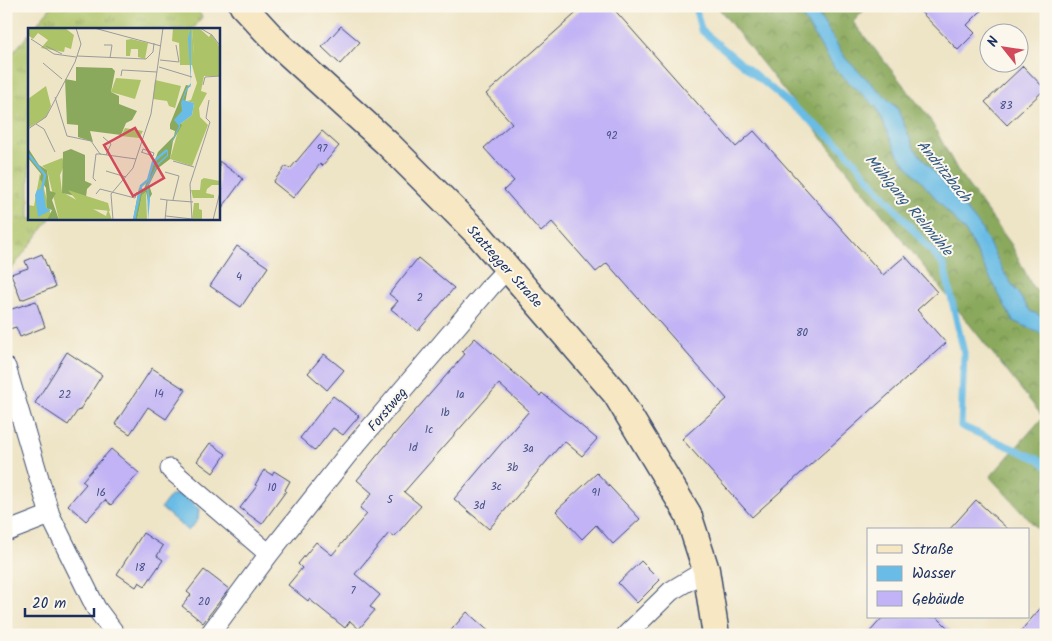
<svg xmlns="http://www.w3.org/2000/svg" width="1052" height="641" font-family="Kalam,sans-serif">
	<defs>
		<pattern id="grass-tufts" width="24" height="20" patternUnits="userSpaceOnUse" patternTransform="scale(1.25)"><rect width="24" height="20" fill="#adc368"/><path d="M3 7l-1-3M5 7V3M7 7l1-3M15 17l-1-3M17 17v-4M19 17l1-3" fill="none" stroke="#8c9f59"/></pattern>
		<pattern id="forest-crowns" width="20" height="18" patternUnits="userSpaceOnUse" patternTransform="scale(1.25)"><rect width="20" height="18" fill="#8aa95c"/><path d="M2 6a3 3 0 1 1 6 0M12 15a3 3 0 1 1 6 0" fill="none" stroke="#708a4f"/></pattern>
	</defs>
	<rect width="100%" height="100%" fill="#fbf7ec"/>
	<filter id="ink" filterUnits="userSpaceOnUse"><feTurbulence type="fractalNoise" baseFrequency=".02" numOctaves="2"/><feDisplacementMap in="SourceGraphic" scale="10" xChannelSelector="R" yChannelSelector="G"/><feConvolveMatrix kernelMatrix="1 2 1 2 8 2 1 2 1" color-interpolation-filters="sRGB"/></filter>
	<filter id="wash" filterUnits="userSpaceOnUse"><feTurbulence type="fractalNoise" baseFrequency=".0096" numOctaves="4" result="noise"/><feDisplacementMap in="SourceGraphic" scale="20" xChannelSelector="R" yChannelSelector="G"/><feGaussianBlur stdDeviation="1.12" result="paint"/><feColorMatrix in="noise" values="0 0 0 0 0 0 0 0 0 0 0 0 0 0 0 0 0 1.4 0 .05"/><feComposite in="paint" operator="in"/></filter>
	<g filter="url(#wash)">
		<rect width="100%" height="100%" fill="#eee4c6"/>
		<path fill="url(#grass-tufts)" stroke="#647963" d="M52,6H195L202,17L193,29H33Z
			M29,34V219H50L6,276V61Z"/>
		<path fill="url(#forest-crowns)" stroke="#526c5d" d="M717,6H868L853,22L928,116L959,173L1011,244L1033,288L1046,294V538L990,477L1043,417Z"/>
		<path fill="#69bce5" stroke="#4276a2" d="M796,6H813L846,59L897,108L914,148L980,226L1005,274L1030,311L1046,318V336L1013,321L967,234L898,155L876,107L835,69Z
			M171,495H182L199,509L198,520L188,531L161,508Z"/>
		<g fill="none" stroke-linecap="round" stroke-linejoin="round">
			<path stroke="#69bce5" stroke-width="7" d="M695,6L701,30L842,147L944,266L964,353L961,426L1040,460L1046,466"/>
		</g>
		<g id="blocks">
			<path fill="#c1b3f5" d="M584,6H611L736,147L754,131L883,275L905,256L937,292L917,310L946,343L752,517L682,439L727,399L607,263L596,272L552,222L541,232L504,190L514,181L484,148L512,123L486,94Z
				M915,6H986L967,25L975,33L958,50Z
				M341,26L360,42L340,64L322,47Z
				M1023,66L1045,89L1007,125L985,102Z
				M322,131L339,146L322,166L320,164L293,198L273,182L286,166L290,169Z
				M219,161L243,179L219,212Z
				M237,246L268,267L241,307L210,286Z
				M42,254L55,287L21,300L11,274L28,268L25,261Z
				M418,258L454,288L418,331L391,309L398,301L389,294Z
				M36,301L45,327L20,337L16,327L6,330V311Z
				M475,338L540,396L542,393L597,439L582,456L564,441L489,529L454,499L529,411L499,384L404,492L421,506L394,537L389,533L355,574L380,595L370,607L375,610L359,629L350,621L345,628L309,599L308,601L288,585L302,568L298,564L316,542L332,555L367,514L360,508L372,493L357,480L394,435L465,354L462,352Z
				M67,352L102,375L79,411L78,410L68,425L35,403Z
				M324,354L344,370L327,390L308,373Z
				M152,368L186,390L166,419L148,407L130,434L115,424Z
				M333,396L359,416L343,435L333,428L315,451L300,438Z
				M210,443L226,454L213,473L197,461Z
				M111,449L139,473L111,505L105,500L86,521L68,505L86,484L82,481Z
				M264,470L272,475L274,471L290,481L285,490L286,491L262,524L240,508L257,486L255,485Z
				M597,473L640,519L613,544L596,525L582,539L556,511Z
				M976,500L1009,530H949Z
				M143,533L163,546L157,556L163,560L145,586L139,582L136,587L117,574Z
				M641,561L660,580L637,603L618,583Z
				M204,570L229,589L203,623L182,606L191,595L187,592Z
				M1046,602V635H1017Z
				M467,612L493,635H447Z
				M883,617H937L955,635H867Z"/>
		</g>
	</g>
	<g filter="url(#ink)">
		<use href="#blocks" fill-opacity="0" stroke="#3b4a6e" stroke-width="1"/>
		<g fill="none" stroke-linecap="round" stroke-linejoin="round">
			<defs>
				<path id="street" d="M6,367L50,515
					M170,469L269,554
					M6,532L50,515L96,608L116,635
					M209,635L269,554L348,454L490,287L508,268
					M626,635L671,591L706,570"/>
				<path id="secondary" d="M243,6L278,44L388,144L479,235L616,394L688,514L706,570L716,635"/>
			</defs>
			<use href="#street" stroke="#3b4a6e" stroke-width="21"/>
			<use href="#secondary" stroke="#3b4a6e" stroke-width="29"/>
			<use href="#street" stroke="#fff" stroke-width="19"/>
			<use href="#secondary" stroke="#f7e8c3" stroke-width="26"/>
		</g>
	</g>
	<g text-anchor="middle" stroke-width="4" stroke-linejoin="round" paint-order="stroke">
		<g font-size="11" fill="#445084">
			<text x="1006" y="109">83</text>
			<text x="612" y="139">92</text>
			<text x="322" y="152">97</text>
			<text x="239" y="280">4</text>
			<text x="420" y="301">2</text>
			<text x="802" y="336">80</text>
			<text x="159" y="397">14</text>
			<text x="65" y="398">22</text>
			<text x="460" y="398">1a</text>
			<text x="445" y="416">1b</text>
			<text x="429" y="433">1c</text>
			<text x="413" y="451">1d</text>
			<text x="528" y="452">3a</text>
			<text x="512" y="471">3b</text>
			<text x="496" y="490">3c</text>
			<text x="272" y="491">10</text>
			<text x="101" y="496">16</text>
			<text x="596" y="496">91</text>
			<text x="390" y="503">5</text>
			<text x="479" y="509">3d</text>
			<text x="140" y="571">18</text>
			<text x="353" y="594">7</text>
			<text x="204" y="605">20</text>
		</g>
		<g font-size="14" fill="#1b2f5e" stroke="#fbf7ec">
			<text transform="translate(505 266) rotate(48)" y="5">Stattegger Straße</text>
			<text transform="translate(387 409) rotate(-50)" y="5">Forstweg</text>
		</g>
		<g font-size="15" font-style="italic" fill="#325986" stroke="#fbf7ec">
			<text transform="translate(944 171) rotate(51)" y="5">Andritzbach</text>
			<text transform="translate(909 205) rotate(50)" y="5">Mühlgang Rielmühle</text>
		</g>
	</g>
	<g transform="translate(28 28)">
		<rect width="192" height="192" fill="#eee4c6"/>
		<path d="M0,0H37L46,7L43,21L37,19L36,24L13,20L20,12L10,5L5,11L0,7ZM145,0H164L166,26L190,16L192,20V48H176L173,63L179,65L171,80L172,89L180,97L164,138L142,131L152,96L164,87L166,75L159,73L163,72L169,55L164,37H152L151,15L144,13ZM103,11L120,15L117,31L110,29V21H103L102,28H98V12ZM88,50L113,52L107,71L83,64ZM127,52L153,58L147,80L141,78L139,73L125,71ZM18,58L23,78L18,89L0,100V71ZM97,100L115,103L111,110L93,108ZM34,130L37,135L32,147L34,164L78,188L80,181L84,192H31L19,142L14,138ZM12,145L23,188L19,192H0V177L6,178ZM176,150L192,153V157H184L179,161L178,165L186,167V170H165L163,162H172L173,152ZM118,164L119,192H109L114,167ZM166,175H171V181L174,182V192H164Z" fill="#adc368"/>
		<path d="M48,39L84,40L87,43L83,64L91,68V76L109,83L104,92L98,95L93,107L62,103L65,114L50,109V97L39,96L37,51L48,53ZM158,57L163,58L160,60L155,85L147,92L154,97L145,113L142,131L129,141L121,157L124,166L120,173L118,164L114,167L109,192H105L111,160L116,161L130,124L146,108L147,103L142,101V96ZM0,120L11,137L19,142L22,163L28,165L24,172L31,192H19L24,182L19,180L18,160L12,151L13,146L0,130ZM43,121L57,127V153L64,156L59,161L58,169L80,175L34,165L35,124Z" fill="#8aa95c"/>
		<path d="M164,0H171L181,9L183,6L190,16L186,21L166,27ZM40,162L80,175L82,183L55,180Z" fill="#adc368"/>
		<path d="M163,0V57L159,62L155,72L166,75L164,87L152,96V99L140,121V128L130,137L120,158L122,172L120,192L119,157L129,136L139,127V123L141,119L151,98L146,92L154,83L153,75L158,61L163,55L160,10ZM15,160L18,180L23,182L10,189L7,167L9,162Z" fill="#69bce5"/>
		<path fill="none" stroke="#69bce5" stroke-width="2.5" d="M0,126L17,147L14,161M106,192L113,158L120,152L125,134L139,122"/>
		<path fill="none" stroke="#9a9c9c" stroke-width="1" d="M66,0L133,18M172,0L184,7L193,19M3,11L26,26L48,29M76,17H84L82,30M18,18L34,26M49,28L118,31L125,24L126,15M132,32L151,34L148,17M15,35L34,51M131,39L164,49M93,48L94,42L129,44M175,57L177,49L193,48M27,69L39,108L63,113L72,126L108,131M8,96L16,101L27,124M0,101L18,89L47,34L53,16L48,0M75,109L83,116L78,127M113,124L125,128L126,125L115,121L114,124M145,133L166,139M78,143L98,149M137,144L151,148L145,172M68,153L65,150L68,126H73M68,166L72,161L107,170L109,164M132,171L139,172L137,192M139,172L165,174M138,188L164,191M164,191L162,156L182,94L178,90L181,72M85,192L83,166L105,140L123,86L135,0M185,192L193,160"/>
		<path fill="#d1495b" fill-opacity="0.15" stroke="#d1495b" stroke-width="2.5" d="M107,100L136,150L105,168L76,117Z"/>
		<rect width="192" height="192" fill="none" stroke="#1b2f5e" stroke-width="2.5"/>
	</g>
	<rect width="1052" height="641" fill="none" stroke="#fbf7ec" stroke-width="25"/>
	<rect x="867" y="528" width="162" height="90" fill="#fbf7ec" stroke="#a1a7b3"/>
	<rect x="877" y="545" width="25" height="8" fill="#f7e8c3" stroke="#a1a7b3"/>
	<text x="912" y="554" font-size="15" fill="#1b2f5e">Straße</text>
	<rect x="877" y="566" width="25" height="15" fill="#69bce5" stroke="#a1a7b3"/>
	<text x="912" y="578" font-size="15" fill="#1b2f5e">Wasser</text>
	<rect x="877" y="591" width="25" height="15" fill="#c1b3f5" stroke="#a1a7b3"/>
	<text x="912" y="604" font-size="15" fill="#1b2f5e">Gebäude</text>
	<g transform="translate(1004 48) rotate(300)"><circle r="24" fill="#fbf7ec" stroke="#a1a7b3"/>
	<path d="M0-4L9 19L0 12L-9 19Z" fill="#d1495b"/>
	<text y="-8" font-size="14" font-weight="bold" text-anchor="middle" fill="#1b2f5e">N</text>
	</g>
	<path d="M25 608v8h69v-8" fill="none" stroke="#1b2f5e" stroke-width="2.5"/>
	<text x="32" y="608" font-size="15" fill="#1b2f5e" stroke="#fbf7ec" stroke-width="4" paint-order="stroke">20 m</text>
</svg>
